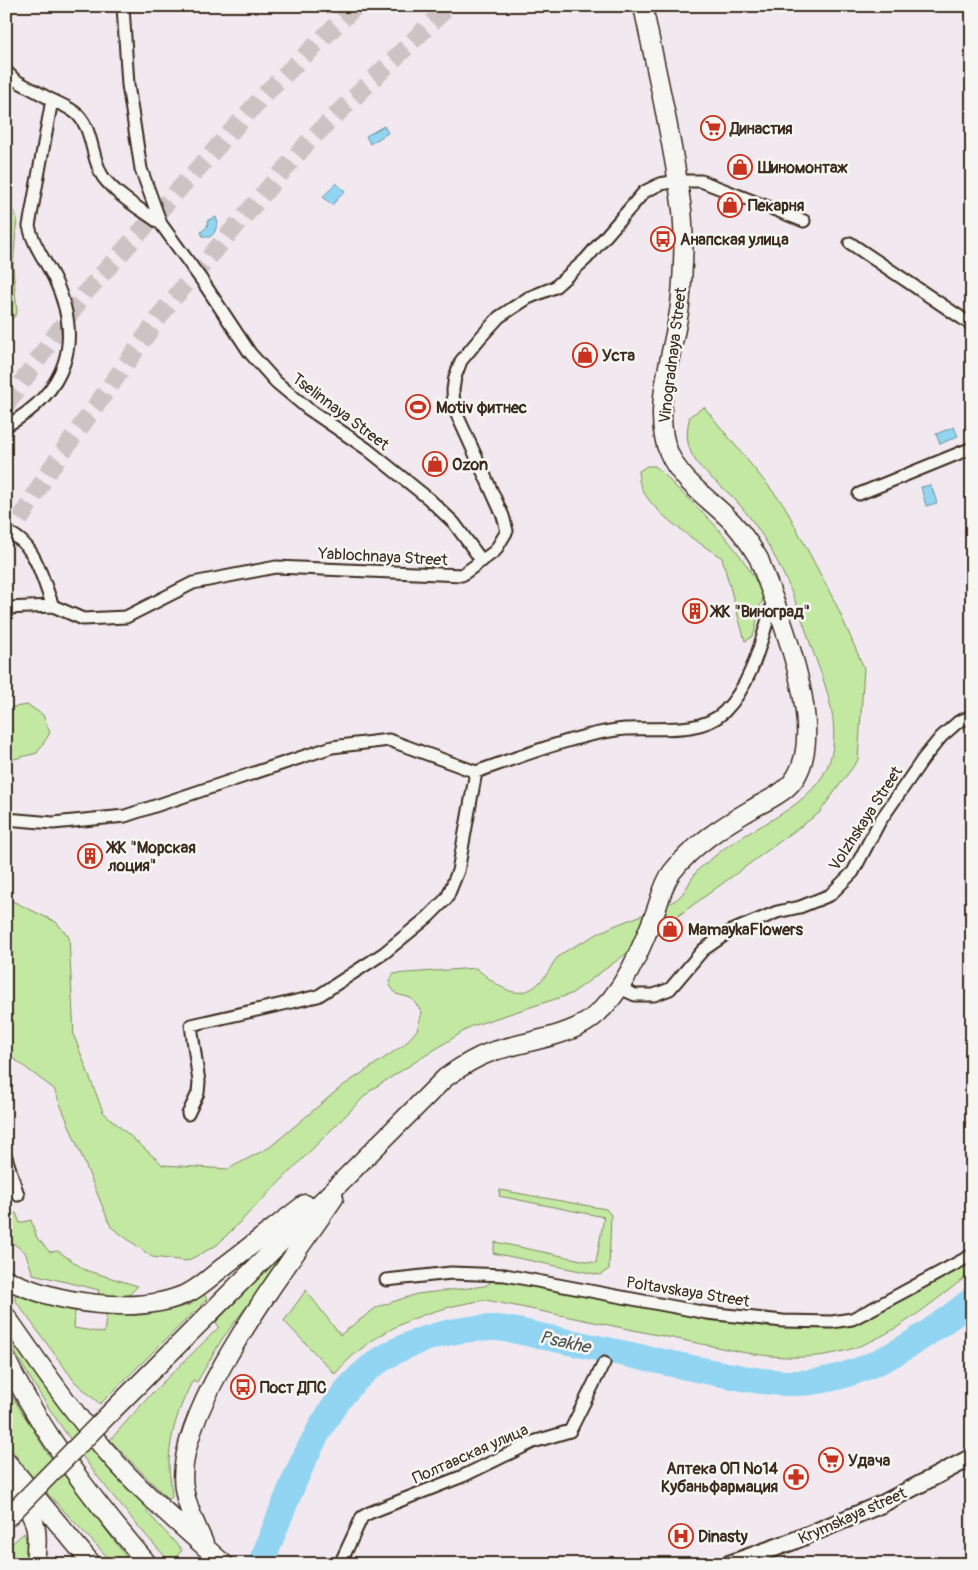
<svg xmlns="http://www.w3.org/2000/svg" width="978" height="1570" font-family="Pangolin,sans-serif">
	<rect width="100%" height="100%" fill="#f1e9ef"/>
	<filter id="ink" filterUnits="userSpaceOnUse"><feTurbulence type="fractalNoise" baseFrequency=".02" numOctaves="2"/><feDisplacementMap in="SourceGraphic" scale="10" xChannelSelector="R" yChannelSelector="G"/><feConvolveMatrix kernelMatrix="1 2 1 2 8 2 1 2 1" color-interpolation-filters="sRGB"/></filter>
	<g filter="url(#ink)">
		<path fill="#c3e8a2" stroke="#7f8960" d="M6,198L17,218L13,266L17,313L6,326Z
			M704,407L784,505L836,604L864,668L858,760L819,813L571,994L472,1026L371,1090L217,1245L187,1261L152,1257L111,1227L54,1089L6,1053V898L56,922L69,937L74,1036L103,1112L163,1165L228,1169L270,1147L341,1087L404,1045L417,1030L422,1012L411,998L396,994L389,984L393,974L476,968C499,987 521,1008 546,975C550,970 553,962 557,958C566,949 580,944 590,938C618,921 647,916 674,901C686,895 690,877 700,868C709,861 717,854 726,847C763,822 823,801 832,752C839,715 823,679 811,646C795,595 774,545 739,504C713,474 677,463 690,416Z
			M647,466H655C664,472 669,481 677,488C712,520 744,553 764,597C762,602 759,607 758,613C755,624 758,636 745,641L722,558C698,542 633,503 639,471Z
			M28,705L43,715L50,733L37,753L6,761V708Z
			M500,1190L606,1209L611,1215L609,1269L600,1275L493,1253L495,1242L596,1263L604,1217L499,1196Z
			M16,1213L20,1223L31,1220L37,1238L50,1252L58,1251L85,1270L138,1286L125,1299L98,1295L99,1290L33,1274L25,1252L6,1238V1216Z
			M276,1261L278,1263L274,1270L222,1339L197,1382L193,1380C179,1407 169,1435 169,1466C169,1476 172,1486 172,1497L170,1499L166,1497L110,1440L153,1392L219,1327L216,1322Z
			M972,1261V1272C890,1336 850,1371 741,1352L486,1300C429,1308 373,1329 335,1374L284,1321L306,1290L340,1335L377,1307L417,1294L485,1286L495,1279L831,1327Z
			M18,1292L71,1305L75,1312L74,1328L104,1333L107,1310H160L175,1308L190,1305L204,1294L207,1299L100,1404L75,1382L15,1300V1296Z
			M9,1333L150,1508L146,1511L182,1550L171,1563C108,1495 51,1419 7,1338Z
			M6,1386L48,1454L132,1564H114L30,1475L6,1442Z
			M24,1533L26,1539V1564H6V1549Z"/>
		<path fill="#91d5f3" stroke="#6f919e" d="M384,126L388,133L370,144L366,136Z
			M336,183L345,191L332,205L323,197Z
			M216,217L218,223L214,233L210,237H203L201,232L207,227L208,220Z
			M954,427L958,436L940,444L936,434Z
			M931,485L937,503L926,506L921,487Z"/>
		<g fill="none" stroke-linecap="round" stroke-linejoin="round">
			<path stroke="#91d5f3" stroke-width="26" d="M261,1564C283,1508 313,1422 356,1380C390,1345 447,1327 495,1328C515,1329 536,1336 555,1339C597,1348 640,1357 682,1366C717,1373 762,1384 798,1383C863,1381 923,1339 972,1300"/>
			<path stroke="#cdc3c5" stroke-width="18" stroke-dasharray="18 9" stroke-linecap="butt" d="M6,405L85,293L267,92L356,6
				M6,543L49,471L168,305L308,142L449,6"/>
			<defs>
				<path id="street" d="M123,6L128,85L141,169L161,224L203,282L250,353L276,382L307,408L367,449L429,499L454,523L482,561
					M6,71L15,80L52,100L29,226C33,245 45,260 54,278C84,341 67,392 6,426
					M52,100C58,103 66,106 73,111C94,125 90,157 103,177C117,196 142,210 161,224
					M850,243L972,325
					M859,494L972,448
					M6,532C36,542 42,579 53,606L83,619L126,617L193,583L276,567L462,575L495,551L507,531L503,516L454,408L453,390L455,377L461,361L480,338L499,317L528,298L555,287L586,259L644,192L660,184L677,181H701L804,221
					M6,608L53,606
					M6,819L53,823L125,816L332,747L389,740L476,772
					M619,988L635,995H654L670,989L703,950L729,932L777,912L800,907L830,895L853,872L880,821L923,759L941,737L958,722L972,716
					M188,1114L198,1093L199,1082L191,1025L318,996L384,953L428,917L447,898L458,871L476,772C519,757 580,733 625,729C656,727 700,735 724,712C753,683 761,640 773,602
					M6,1157L18,1195
					M386,1280L451,1273L505,1275L707,1313L783,1321L832,1322L852,1319L870,1310L972,1255
					M340,1564L362,1517L369,1513L463,1476L533,1442L570,1431L604,1363"/>
				<path id="secondary" d="M729,1564L791,1542L882,1504L972,1457"/>
				<path id="primary" d="M6,1279C55,1303 139,1317 190,1292C203,1285 215,1273 227,1264C253,1244 279,1224 305,1204
					M6,1316C38,1362 70,1408 106,1451C141,1492 184,1528 224,1564
					M6,1359C42,1434 94,1501 148,1564
					M109,1414L445,1078C460,1067 474,1058 491,1052C521,1042 567,1037 591,1019C624,993 640,951 655,913C660,900 663,884 672,872C693,845 723,826 752,809C762,803 774,798 784,790C839,748 777,611 759,559C749,542 739,527 724,514C705,496 680,479 669,453C650,410 675,349 680,305C683,275 685,240 682,210C673,142 657,74 643,6
					M6,1461L92,1564
					M16,1490C37,1523 39,1524 35,1564
					M206,1548C198,1529 187,1509 184,1488C172,1412 291,1262 334,1198"/>
			</defs>
			<use href="#street" stroke="#3b2a1e" stroke-width="15"/>
			<use href="#secondary" stroke="#3b2a1e" stroke-width="20"/>
			<use href="#primary" stroke="#3b2a1e" stroke-width="21"/>
			<use href="#street" stroke="#f6f6f2" stroke-width="11"/>
			<use href="#secondary" stroke="#f6f6f2" stroke-width="16"/>
			<use href="#primary" stroke="#f6f6f2" stroke-width="18"/>
			<defs>
				<path id="primary-bridge" d="M6,1519L109,1414"/>
			</defs>
			<use href="#primary-bridge" stroke="#3b2a1e" stroke-width="21" stroke-linecap="butt"/>
			<use href="#primary-bridge" stroke="#f6f6f2" stroke-width="18"/>
		</g>
	</g>
	<defs>
		<symbol id="supermarket-ring" viewBox="-11 -11 22 22"><circle r="9.5" fill="#f6f6f2" stroke="#c8321e" stroke-width="1.5"/><path d="M-6-5.5h2.5l.6 2H6L4.5 2H-2.5L-4.4-4H-6ZM-1.5 3.2a1.3 1.3 0 1 0 .1 0ZM3 3.2a1.3 1.3 0 1 0 .1 0Z" fill="#c8321e"/></symbol>
		<symbol id="shop-ring" viewBox="-11 -11 22 22"><circle r="9.5" fill="#f6f6f2" stroke="#c8321e" stroke-width="1.5"/><path d="M-5-2.5h2.3a2.7 3.5 0 0 1 5.4 0H5L5.5 6h-11ZM-1.5-2.5h3a1.5 2.3 0 0 0-3 0Z" fill="#c8321e"/></symbol>
		<symbol id="bus-ring" viewBox="-11 -11 22 22"><circle r="9.5" fill="#f6f6f2" stroke="#c8321e" stroke-width="1.5"/><path d="M-5-6H5V4H4V6H2V4H-2V6H-4V4H-5ZM-3.5-4V0h7V-4ZM-3.5 1.2v1.5H-2V1.2ZM2 1.2v1.5H3.5V1.2Z" fill="#c8321e"/></symbol>
		<symbol id="stadium-ring" viewBox="-11 -11 22 22"><circle r="9.5" fill="#f6f6f2" stroke="#c8321e" stroke-width="1.5"/><path d="M0-5a6.5 5 0 1 0 0 10a6.5 5 0 1 0 0-10ZM-3.5-1.8h7v3.6h-7Z" fill="#c8321e"/></symbol>
		<symbol id="building-ring" viewBox="-11 -11 22 22"><circle r="9.5" fill="#f6f6f2" stroke="#c8321e" stroke-width="1.5"/><path d="M-4-6H4V6H1V3H-1V6H-4ZM-2.5-4.3h1.7v1.8h-1.7ZM.8-4.3h1.7v1.8H.8ZM-2.5-1h1.7V.8h-1.7ZM.8-1h1.7V.8H.8Z" fill="#c8321e"/></symbol>
		<symbol id="pharmacy-ring" viewBox="-11 -11 22 22"><circle r="9.5" fill="#f6f6f2" stroke="#c8321e" stroke-width="1.5"/><path d="M-2-6h4v4h4v4h-4v4h-4v-4h-4v-4h4Z" fill="#c8321e"/></symbol>
		<symbol id="hospital-ring" viewBox="-11 -11 22 22"><circle r="9.5" fill="#f6f6f2" stroke="#c8321e" stroke-width="1.5"/><path d="M-5-5h3v3.5h4V-5h3V5h-3V1.5h-4V5h-3Z" fill="#c8321e"/></symbol>
	</defs>
	<g fill-rule="evenodd">
		<use href="#supermarket-ring" x="699" y="114" width="28" height="28"/>
		<use href="#shop-ring" x="726" y="153" width="28" height="28"/>
		<use href="#shop-ring" x="716" y="191" width="28" height="28"/>
		<use href="#bus-ring" x="649" y="225" width="28" height="28"/>
		<use href="#shop-ring" x="571" y="341" width="28" height="28"/>
		<use href="#stadium-ring" x="404" y="393" width="28" height="28"/>
		<use href="#shop-ring" x="421" y="450" width="28" height="28"/>
		<use href="#building-ring" x="681" y="597" width="28" height="28"/>
		<use href="#building-ring" x="76" y="842" width="28" height="28"/>
		<use href="#shop-ring" x="656" y="915" width="28" height="28"/>
		<use href="#bus-ring" x="229" y="1373" width="28" height="28"/>
		<use href="#supermarket-ring" x="817" y="1446" width="28" height="28"/>
		<use href="#pharmacy-ring" x="782" y="1463" width="28" height="28"/>
		<use href="#hospital-ring" x="667" y="1522" width="28" height="28"/>
	</g>
	<g text-anchor="middle" stroke-width="5" stroke-linejoin="round" paint-order="stroke">
		<g font-size="16" font-weight="bold" fill="#3b2a1e" stroke="#f6f6f2" text-anchor="start">
			<text x="730" y="134">Династия</text>
			<text x="758" y="173">Шиномонтаж</text>
			<text x="748" y="211">Пекарня</text>
			<text x="680" y="245">Анапская улица</text>
			<text x="602" y="361">Уста</text>
			<text x="436" y="413">Motiv фитнес</text>
			<text x="452" y="470">Ozon</text>
			<text x="712" y="617">ЖК "Виноград"</text>
			<text x="108" y="853">ЖК "Морская<tspan x="108" dy="18">лоция"</tspan></text>
			<text x="688" y="935">MamaykaFlowers</text>
			<text x="260" y="1393">Пост ДПС</text>
			<text x="848" y="1466">Удача</text>
			<text x="778" y="1474" text-anchor="end">Аптека ОП №14<tspan x="778" dy="18">Кубаньфармация</tspan></text>
			<text x="698" y="1542">Dinasty</text>
		</g>
		<g font-size="16" fill="#3b2a1e" stroke="#f6f6f2">
			<text transform="translate(672 355) rotate(-83)" y="6">Vinogradnaya Street</text>
			<text transform="translate(341 411) rotate(37)" y="6">Tselinnaya Street</text>
			<text transform="translate(383 556) rotate(3)" y="6">Yablochnaya Street</text>
			<text transform="translate(865 818) rotate(-57)" y="6">Volzhskaya Street</text>
			<text transform="translate(688 1291) rotate(9)" y="6">Poltavskaya Street</text>
			<text transform="translate(470 1453) rotate(-24)" y="6">Полтавская улица</text>
			<text transform="translate(852 1515) rotate(-24)" y="6">Krymskaya street</text>
		</g>
		<g font-size="18" font-style="italic" fill="#505553" stroke="#f6f6f2">
			<text transform="translate(565 1342) rotate(12)" y="6">Psakhe</text>
		</g>
	</g>
	<rect width="978" height="1570" fill="none" stroke="#f6f6f2" stroke-width="25"/>
	<rect x="12" y="12" width="953" height="1545" fill="none" stroke="#3b2a1e" stroke-width="2" filter="url(#ink)"/>
</svg>
